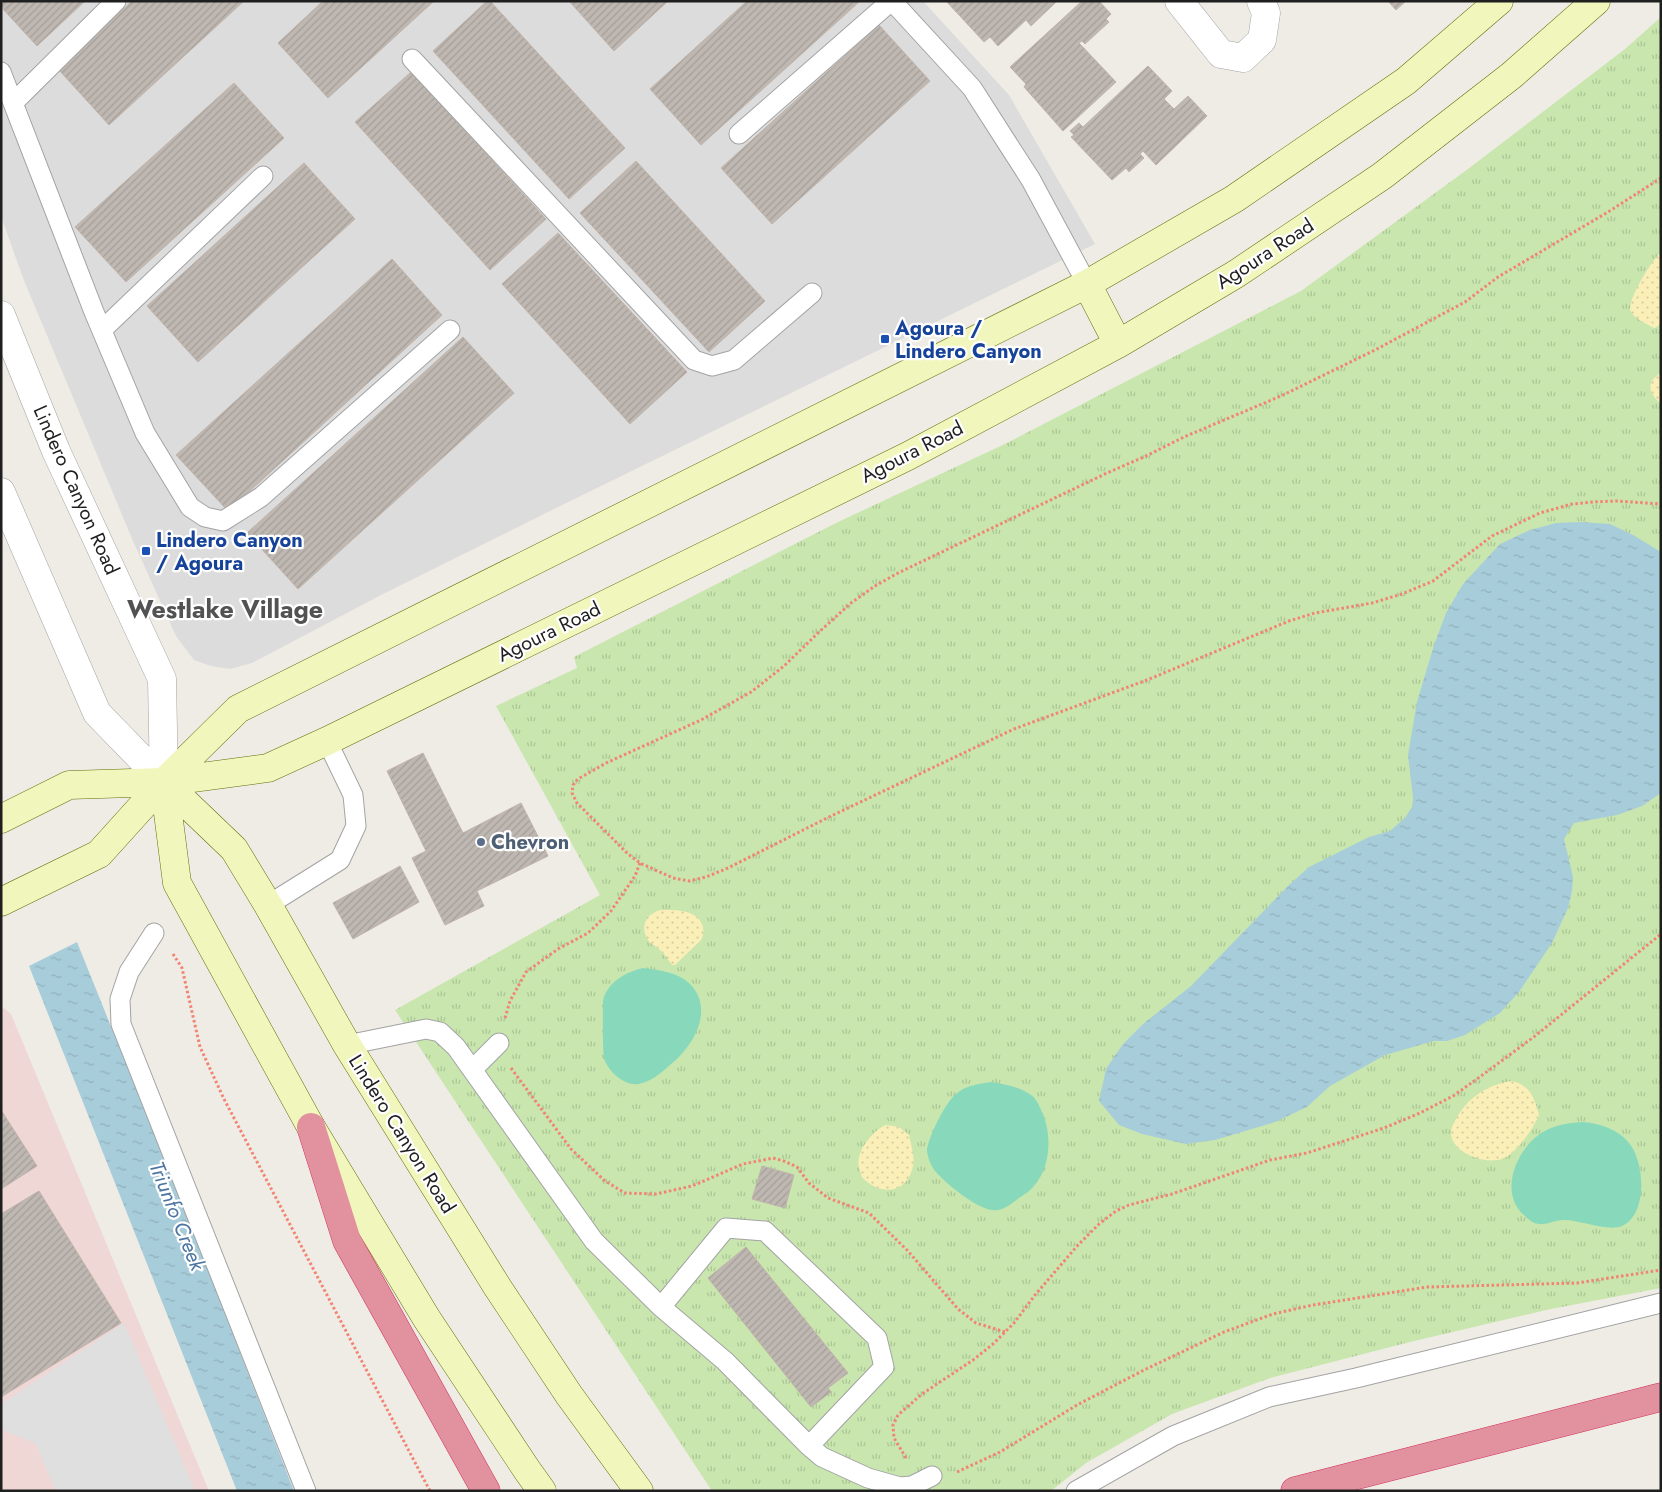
<svg xmlns="http://www.w3.org/2000/svg" width="1662" height="1492" font-family="Jost,sans-serif">
<style>
.residential{fill:#dddcdc}
.commercial{fill:#efd7d6}
.grass{fill:url(#grass-tufts)}
.sand{fill:url(#sand-dots)}
.pitch{fill:#88d9bc}
.parking{fill:#dfdfdf}
.water{fill:url(#water-ripples)}
.building{fill:url(#building-hatch);stroke:#c0b3a9}
.lines{fill:none;stroke-linecap:round;stroke-linejoin:round}
.service-casing{stroke:#a3a3a3;stroke-width:21}
.minor-casing{stroke:#a3a3a3;stroke-width:29}
.tertiary-casing{stroke:#a3a3a3;stroke-width:29}
.secondary-casing{stroke:#62700b;stroke-width:29}
.motorway-casing{stroke:#d12f61;stroke-width:29}
.path{stroke:#f28474;stroke-width:3;stroke-dasharray:2.5 2.5;stroke-linecap:butt}
.service{stroke:#fff;stroke-width:19}
.minor{stroke:#fff;stroke-width:28}
.tertiary{stroke:#fff;stroke-width:28}
.secondary{stroke:#f1f6bc;stroke-width:28}
.motorway{stroke:#e2929e;stroke-width:28}
.transit-dot{fill:#1a4fb4;stroke:#fff;stroke-width:2}
.service-dot{fill:#5c6f8a;stroke:#fff;stroke-width:2}
.labels{text-anchor:middle;dominant-baseline:central;stroke-width:4.5;stroke-linejoin:round;paint-order:stroke}
.street-label{font-size:20px;fill:#1f1f1f;stroke:#fff}
.transit-label{font-size:20px;font-weight:bold;fill:#164399;stroke:#fff;text-anchor:start}
.service-label{font-size:20px;font-weight:bold;fill:#4e5e75;stroke:#fff;text-anchor:start}
.water-label{font-size:21px;font-style:italic;fill:#4d75a1;stroke:#fff}
.district-label{font-size:25px;font-weight:bold;fill:#525252;stroke:#fff}
</style>
<defs>
<pattern id="grass-tufts" width="24" height="20" patternUnits="userSpaceOnUse" patternTransform="scale(1.25)"><rect width="24" height="20" fill="#c8e6ae"/><path d="M3 7l-1-3M5 7V3M7 7l1-3M15 17l-1-3M17 17v-4M19 17l1-3" fill="none" stroke="#abc595"/></pattern>
<pattern id="sand-dots" width="8" height="8" patternUnits="userSpaceOnUse" patternTransform="scale(1.25)"><rect width="8" height="8" fill="#fbefb8"/><path d="M2 2h.1M6 6h.1" fill="none" stroke="#d7cc9e" stroke-width="1.8" stroke-linecap="round"/></pattern>
<pattern id="water-ripples" width="26" height="14" patternUnits="userSpaceOnUse" patternTransform="scale(1.25)"><rect width="26" height="14" fill="#a8cdda"/><path d="M2 4q2-2 4 0t4 0M15 11q2-2 4 0t4 0" fill="none" stroke="#90b0bb"/></pattern>
<pattern id="building-hatch" width="6" height="6" patternUnits="userSpaceOnUse" patternTransform="scale(1.25)"><rect width="6" height="6" fill="#bfb8b2"/><path d="M-1 1l2-2M0 6l6-6M5 7l2-2" fill="none" stroke="#a49e99"/></pattern>
</defs>
<rect width="100%" height="100%" fill="#efece5"/>
<path class="residential" d="M1 1H923L1009 95 1095 244 550 511 381 595 252 663 230 669 211 666 194 660 176 636 133 541 23 278 1 216Z"/>
<path class="commercial" d="M1 1006 11 1014 209 1491H1Z"/>
<path class="grass" d="M1661 17V1288L1551 1309 1410 1342 1270 1378 1172 1414 1086 1463 1051 1491H712L395 1010 600 895 496 706 577 668 574 657 838 522 1007 443 1301 291 1468 169 1625 49Z"/>
<path class="sand" d="M1661 252V323L1657 327 1654 328C1647 324 1635 319 1631 312 1625 302 1653 259 1661 252Z
M1661 373V404C1649 393 1645 382 1661 373Z
M661 910C675 910 695 909 702 924 704 930 704 934 701 940L675 965H672C668 960 665 954 660 950 656 946 650 944 648 940 639 926 647 913 661 910Z
M1512 1081C1530 1085 1535 1099 1539 1115 1534 1128 1515 1155 1502 1159 1491 1162 1479 1160 1469 1155 1462 1152 1455 1146 1452 1139 1450 1132 1451 1128 1455 1121 1466 1099 1487 1084 1512 1081Z
M886 1125 899 1127 909 1135C911 1145 915 1157 913 1166 907 1195 879 1196 862 1177 860 1171 857 1164 859 1158 861 1146 875 1129 886 1125Z"/>
<path class="pitch" d="M643 968C659 970 677 972 689 983 716 1009 693 1047 670 1065 661 1073 651 1082 638 1084 625 1086 610 1073 605 1061 602 1055 603 1011 603 1001 607 982 626 972 643 968Z
M991 1082C1004 1084 1020 1087 1031 1095 1037 1099 1040 1108 1043 1114 1053 1139 1050 1174 1028 1192 1025 1194 1022 1196 1019 1198 1011 1204 1002 1212 992 1210 976 1208 946 1184 936 1172 931 1167 928 1158 927 1151 927 1140 946 1101 956 1094 966 1085 979 1084 991 1082Z
M1582 1122C1599 1123 1618 1129 1629 1143 1645 1162 1648 1214 1622 1226 1609 1232 1579 1220 1565 1220 1556 1219 1548 1225 1539 1224 1534 1224 1529 1220 1526 1217 1499 1196 1514 1155 1536 1137 1548 1126 1566 1123 1582 1122Z"/>
<path class="parking" d="M124 1323 195 1491H56L35 1443 5 1431 1 1425V1404Z"/>
<path class="water" d="M1580 522 1610 524 1633 535 1661 552V793L1642 806 1617 815 1574 823 1564 839 1573 877 1572 891 1568 908 1552 943 1519 992 1500 1013 1465 1035 1447 1041H1434L1385 1055 1330 1086 1307 1107 1275 1122 1215 1140 1186 1144 1142 1134 1119 1125 1099 1101 1106 1069 1123 1044 1143 1024 1191 986 1288 886 1309 867 1369 837 1390 831 1405 818 1412 807 1413 798 1408 755 1417 702 1434 645 1446 613 1463 584 1500 544 1530 530 1556 523Z
M77 942 176 1188 294 1491H237L29 966Z"/>
<path class="building" d="M1 1H85L37 46 1 7Z
M132 1H244L109 125 58 69Z
M323 1H434L328 98 278 43Z
M487 1H490L625 148 569 199 433 51Z
M569 1H668L614 51Z
M747 1 859 2 701 145 650 89Z
M946 1H1057L1031 26 1026 20 998 46 990 37 984 42Z
M1082 1H1099L1111 14 1106 19 1109 22 1085 44 1082 41 1079 43 1116 82 1063 131 1024 87 1026 84 1010 67Z
M1388 1H1406L1396 10Z
M879 25 930 81 772 224 721 168Z
M1148 66 1172 91 1164 99 1174 109 1188 96 1207 116 1156 165 1143 151 1140 154 1144 158 1129 172 1126 168 1112 180 1071 137 1074 135 1070 131 1079 123 1083 127Z
M411 72 546 219 490 270 355 122Z
M234 83 284 138 126 282 75 227Z
M636 161 765 301 709 352 580 213Z
M304 163 355 219 198 362 147 306Z
M558 233 687 372 630 424 502 284Z
M392 259 442 315 228 511 176 455Z
M463 337 514 393 298 589 247 533Z
M423 753 463 833 521 803 548 856 477 891 484 906 445 925 412 858 426 851 387 771Z
M400 866 419 902 353 939 333 903Z
M1 1110 37 1166 1 1189Z
M762 1166 794 1175 785 1208 752 1199Z
M39 1191 121 1323 1 1397V1214Z
M746 1247 848 1373 828 1388 831 1392 811 1407 708 1278Z"/>
<g class="lines">
<g class="service-casing">
<path id="service" d="M892 1 972 88 1031 180 1087 284
M412 59 694 360 712 366 734 360 812 293
M1 72 94 312 145 433 190 507 205 517 223 521 261 497 450 330
M13 103 116 1
M739 134 891 1
M102 330 263 176
M268 905 340 860 356 826 353 795 327 741
M154 933 129 972 120 999 121 1024 306 1491
M347 1045 426 1029 440 1032 456 1047 594 1241 661 1307 725 1361 809 1446 884 1367 877 1338 765 1231 726 1228 661 1307
M473 1069 499 1043
M809 1446 822 1457 868 1478 900 1487 912 1486 932 1476
M1076 1491 1173 1436 1269 1397 1356 1378 1661 1303"/>
</g>
<g class="minor-casing">
<path id="minor" d="M1179 1 1221 54 1243 58 1262 40 1266 13 1261 1"/>
</g>
<g class="tertiary-casing">
<path id="tertiary" d="M1 315 56 451 162 679 164 782
M1 492 97 713 164 782"/>
</g>
<g class="secondary-casing">
<path id="secondary" d="M1087 284 1118 344
M164 782 234 849 268 905 347 1045 498 1288 569 1395 639 1491
M164 782 177 883 311 1127 427 1319 527 1470 542 1491
M1 819 69 785 164 782 268 768 327 741 908 456 1118 344 1236 274 1382 176 1512 75 1596 1
M1 902 99 854 164 782 238 709 1087 284 1234 199 1406 81 1499 1"/>
</g>
<g class="motorway-casing">
<path id="motorway" d="M311 1127 347 1241 486 1491
M1295 1491 1661 1397"/>
</g>
<path class="path" d="M1661 178 1608 212 1498 277 1465 302 1375 350 1281 396 1184 437 1148 455 1107 473 898 573 875 586 851 603 819 632 784 666 751 692 701 720 606 763 578 779 573 785 572 793 577 803 628 854 640 863 673 878 689 881 706 877 728 868 829 817 1014 729 1147 680 1289 621 1315 613 1372 603 1402 594 1433 581 1492 536 1540 513 1572 504 1592 502 1616 501 1661 504
M173 954 182 968 200 1047 224 1099 430 1491
M505 1018 510 1001 526 972 558 949 588 933 611 911 635 876 640 863
M511 1068 571 1149 605 1181 625 1193 656 1194 692 1186 743 1164 773 1158 784 1161 797 1167 809 1183 828 1198 869 1213 907 1250 958 1309 976 1323 1005 1332
M906 1458 894 1438 893 1425 898 1415 922 1394 973 1360 993 1344 1014 1323 1035 1295 1078 1245 1099 1224 1116 1211 1129 1205 1172 1194 1270 1160 1307 1153 1384 1128 1420 1113 1453 1096 1477 1079 1535 1036 1661 934
M957 1472 1000 1452 1077 1405 1144 1370 1224 1332 1273 1314 1313 1305 1427 1287 1577 1283 1661 1270"/>
<use href="#service" class="service"/>
<use href="#minor" class="minor"/>
<use href="#tertiary" class="tertiary"/>
<use href="#secondary" class="secondary"/>
<use href="#motorway" class="motorway"/>
</g>
<g class="transit-dot">
<rect x="880" y="334" width="10" height="10" rx="2.5"/>
<rect x="141" y="546" width="10" height="10" rx="2.5"/>
</g>
<circle class="service-dot" cx="481" cy="842" r="5"/>
<g class="labels">
<g class="street-label">
<text transform="translate(1265 254) rotate(-33)">Agoura Road</text>
<text transform="translate(912 452) rotate(-27)">Agoura Road</text>
<text transform="translate(76 490) rotate(66)">Lindero Canyon Road</text>
<text transform="translate(549 632) rotate(-26)">Agoura Road</text>
<text transform="translate(402 1134) rotate(58)">Lindero Canyon Road</text>
</g>
<g class="transit-label">
<text x="895" y="328">Agoura /<tspan x="895" dy="23">Lindero Canyon</tspan></text>
<text x="156" y="540">Lindero Canyon<tspan x="156" dy="23">/ Agoura</tspan></text>
</g>
<g class="service-label">
<text x="491" y="842">Chevron</text>
</g>
<g class="water-label">
<text transform="translate(177 1216) rotate(68)">Triunfo Creek</text>
</g>
<g class="district-label">
<text x="225" y="609">Westlake Village</text>
</g>
</g>
<rect width="1662" height="1492" fill="none" stroke="#1f1f1f" stroke-width="5"/>
</svg>
